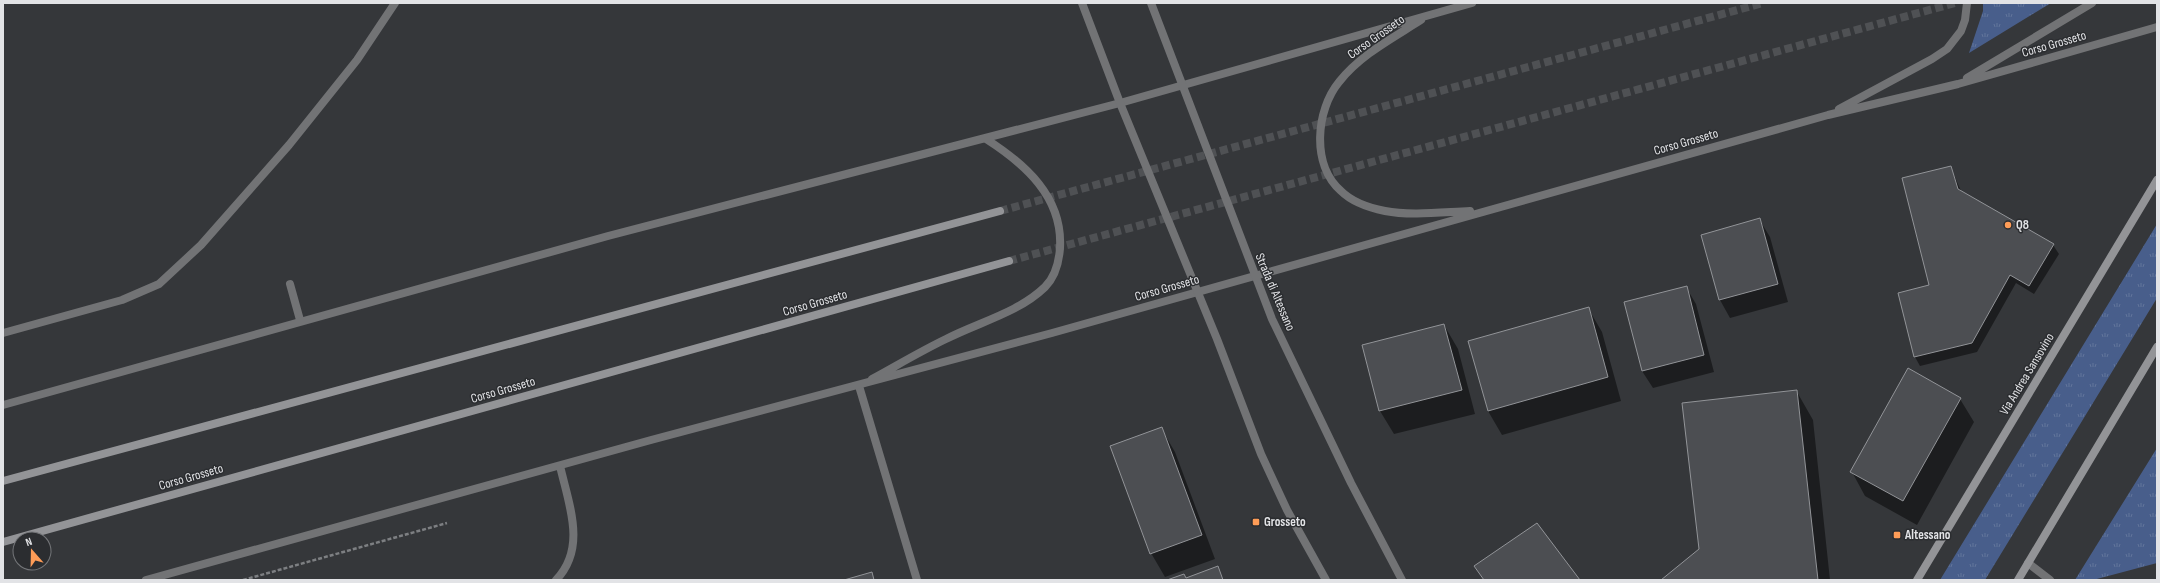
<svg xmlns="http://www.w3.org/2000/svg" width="2160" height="583" font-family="'Sofia Sans Condensed',sans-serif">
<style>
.grass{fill:url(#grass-tufts)}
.shadow{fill:#0007}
.building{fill:#4c4e52;stroke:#929498}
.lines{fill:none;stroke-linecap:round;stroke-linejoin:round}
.secondary-tunnel{stroke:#4f5154;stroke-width:8;stroke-dasharray:8 4;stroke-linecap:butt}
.path{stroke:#7d7f82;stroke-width:2.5;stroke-dasharray:4 2;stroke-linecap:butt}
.service{stroke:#727375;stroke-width:8}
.minor{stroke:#727375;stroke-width:8}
.tertiary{stroke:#727375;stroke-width:8}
.secondary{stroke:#939497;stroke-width:8}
.poi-dot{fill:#fe9c57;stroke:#2b2d30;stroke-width:1.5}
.labels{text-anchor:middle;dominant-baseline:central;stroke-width:3;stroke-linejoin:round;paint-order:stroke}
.street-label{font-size:13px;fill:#e2e3e6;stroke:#2b2d30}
.poi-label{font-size:13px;font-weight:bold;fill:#e2e3e6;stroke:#2b2d30;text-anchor:start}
</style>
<defs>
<pattern id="grass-tufts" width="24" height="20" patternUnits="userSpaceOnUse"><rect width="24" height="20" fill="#485e8b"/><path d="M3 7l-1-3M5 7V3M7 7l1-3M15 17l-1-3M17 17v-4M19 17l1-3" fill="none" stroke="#62759b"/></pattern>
</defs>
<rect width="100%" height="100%" fill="#35373a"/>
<path class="grass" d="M1983 3H2051L1969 53 1983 11Z
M2157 224V298L1985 580H1940Z
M2157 448V563L2093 580H2075Z"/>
<path class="shadow" d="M1951 168 1961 191 2053 245 2059 254 2034 294 2016 283 1977 352 1920 366 1915 357 1899 294 1931 285Z
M1759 219 1770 237 1788 302 1730 318 1720 300 1702 236Z
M1686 287 1696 304 1714 372 1653 388 1642 371Z
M1588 308 1602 332 1621 401 1502 435 1488 411 1469 342Z
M1444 325 1458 349 1475 414 1394 434 1380 411Z
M1797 392 1813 420 1830 580H1663L1700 549Z
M1960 399 1974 422 1917 525 1865 496 1852 472Z
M1161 428 1175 452 1215 559 1165 577 1151 553Z"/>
<path class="building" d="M1951 166 1958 189 2054 244 2029 286 2010 275 1972 343 1914 357 1898 293 1929 285 1902 178Z
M1760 218 1778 284 1719 300 1701 235Z
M1687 286 1704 355 1642 371 1624 302Z
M1589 307 1608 377 1488 411 1468 341Z
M1444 324 1462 390 1379 411 1362 345Z
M1908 368 1961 398 1903 501 1850 472Z
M1797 390 1818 580H1661L1699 549 1682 403Z
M1162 427 1202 535 1150 554 1110 446Z
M1537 523 1580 580H1484L1474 566Z
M1218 566 1223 580H1167L1184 574 1186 578Z
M872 572 874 580H844Z"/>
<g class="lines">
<path class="secondary-tunnel" d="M1000 211 1763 3
M1009 261 1955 3"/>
<path class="path" d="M243 580 447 523"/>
<path class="service" d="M290 284 300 320
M3 333 122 300 159 284 201 245 289 145 357 60 395 3
M859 386 917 580
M556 580C587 548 569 505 560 466"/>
<path class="minor" d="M1421 20C1393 38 1360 55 1339 82 1316 110 1311 165 1341 191 1352 202 1370 208 1385 211 1410 216 1444 212 1470 211
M1967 78 2092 3
M1839 109 1932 59 1947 49 1961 31 1965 20 1967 3
M872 379C896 366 921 351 946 339 979 322 1018 313 1045 287 1055 277 1059 262 1060 248 1063 197 1025 164 986 139
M3 405 608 236 1120 103 1472 3
M2028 563 2050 580
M146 580 651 440 1052 333 1828 115 1958 84 2157 27"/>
<path class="tertiary" d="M1082 3 1120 103 1217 339 1261 454 1287 510 1326 580
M1151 3 1272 319 1351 483 1402 580"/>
<path class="secondary" d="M3 481 1000 211
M3 542 1009 261
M1917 580 2157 180
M2018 580 2157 347"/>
</g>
<g class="poi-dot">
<circle cx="2008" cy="225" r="4"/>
<rect x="1252" y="518" width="8" height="8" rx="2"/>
<rect x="1893" y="531" width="8" height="8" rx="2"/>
</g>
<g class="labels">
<g class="street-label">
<text transform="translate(1376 37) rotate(-35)">Corso Grosseto</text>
<text transform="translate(2054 44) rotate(-16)">Corso Grosseto</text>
<text transform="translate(1686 142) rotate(-16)">Corso Grosseto</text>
<text transform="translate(1167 288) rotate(-16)">Corso Grosseto</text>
<text transform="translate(1275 292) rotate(67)">Strada di Altessano</text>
<text transform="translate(815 303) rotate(-16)">Corso Grosseto</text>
<text transform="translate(2027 374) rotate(-59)">Via Andrea Sansovino</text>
<text transform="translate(503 390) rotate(-16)">Corso Grosseto</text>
<text transform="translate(191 477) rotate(-16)">Corso Grosseto</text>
</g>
<g class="poi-label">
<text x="2016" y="225">Q8</text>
<text x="1264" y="522">Grosseto</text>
<text x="1905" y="535">Altessano</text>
</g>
</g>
<rect width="2160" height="583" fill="none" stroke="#e2e3e6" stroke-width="8"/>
<g transform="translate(32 551) rotate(340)"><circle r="19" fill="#2b2d30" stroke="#747679"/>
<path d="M0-3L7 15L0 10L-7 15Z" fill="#fe9c57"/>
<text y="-6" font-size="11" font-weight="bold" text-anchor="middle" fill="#e2e3e6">N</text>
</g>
</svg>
